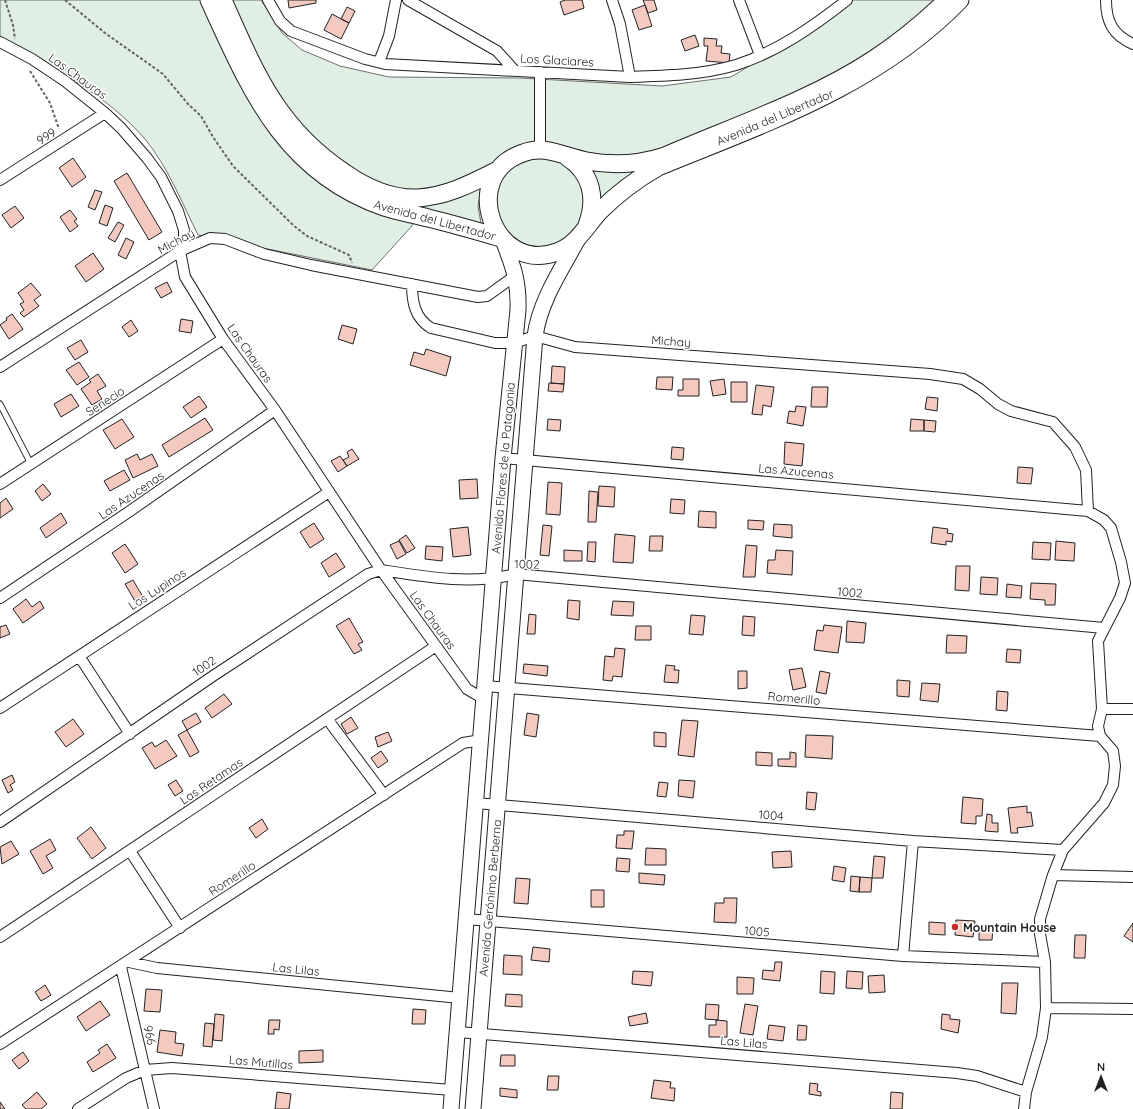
<svg xmlns="http://www.w3.org/2000/svg" width="1133" height="1109" font-family="Quicksand,sans-serif">
<style>
.green{fill:#e0efe3;stroke:#6f6f6f}
.building{fill:#f3c9c0;stroke:#222}
.lines{fill:none;stroke-linecap:round;stroke-linejoin:round}
.lane-casing{stroke:#222;stroke-width:7}
.street-casing{stroke:#222;stroke-width:12}
.secondary-casing{stroke:#222;stroke-width:17}
.primary-casing{stroke:#222;stroke-width:19}
.path{stroke:#646464;stroke-width:2;stroke-dasharray:3 2;stroke-linecap:butt}
.lane{stroke:#fff;stroke-width:5}
.street{stroke:#fff;stroke-width:10}
.secondary{stroke:#fff;stroke-width:15}
.primary{stroke:#fff;stroke-width:17}
.poi-dot{fill:#c62828;stroke:#fff;stroke-width:1.5}
.labels{text-anchor:middle;dominant-baseline:central;stroke-width:3;stroke-linejoin:round;paint-order:stroke}
.street-label{font-size:12px;fill:#222;stroke:#fff}
.poi-label{font-size:12px;font-weight:bold;fill:#222;stroke:#fff;text-anchor:start}
</style>
<rect width="100%" height="100%" fill="#fff"/>
<path class="green" d="M0 0H261L282 33 302 50 340 66 389 77 520 78 662 86 731 77 759 60 849 0H936L884 43 821 82 661 151 617 158 548 145 481 186 478 207 482 228 421 212 411 227 372 270 198 235C182 203 168 167 145 139 107 95 50 65 0 39Z
M496 202a45 45 0 1 1 90 0a45 45 0 1 1-90 0Z
M650 166 597 208 588 172 596 168Z"/>
<path class="building" d="M288 0H316V3L289 8Z
M565 0H582L584 8 564 15 560 2Z
M643 0H654L657 10 648 13Z
M645 5 652 26 639 30 632 10Z
M347 7 355 11 349 23 341 19Z
M332 14 349 23 341 39 324 30Z
M695 35 699 46 685 51 681 40Z
M704 38 717 39 716 46H722L721 53 730 54 729 63 706 61 708 46H704Z
M73 158 86 177 72 187 59 168Z
M127 173 162 232 149 240 114 181Z
M95 190 102 192 95 210 88 207Z
M105 205 113 208 107 226 99 223Z
M15 206 24 218 11 228 2 215Z
M70 210 77 219 74 221 78 226 70 232 60 217Z
M118 222 124 225 115 242 108 238Z
M126 238 134 242 126 259 118 255Z
M93 253 104 269 86 282 75 266Z
M167 282 172 292 161 298 155 288Z
M31 283 41 295 34 300 39 306 24 317 20 313 24 310 20 304 24 302 18 293Z
M12 314 23 329 9 339 0 325 7 320 6 318Z
M181 319 193 321 191 333 179 331Z
M131 320 138 331 129 337 122 327Z
M342 325 357 329 353 344 338 339Z
M81 340 88 352 75 360 67 348Z
M426 349 451 357 446 376 410 365 414 352 424 355Z
M79 362 89 377 77 385 66 370Z
M552 366 565 367 564 384 551 383Z
M98 374 106 386 97 391 102 399 92 405 81 389 91 382 89 380Z
M657 377H673L672 390 656 389Z
M683 379H699V396H678V390H683Z
M724 379 726 394 713 396 710 381Z
M731 382H747V402H731Z
M549 383 564 384 563 392 548 391Z
M756 385 774 387 771 407 763 405 762 415 752 414Z
M812 387H828L827 407H811Z
M71 394 79 406 61 417 54 404Z
M199 396 207 407 191 418 183 407Z
M927 397 938 398 937 411 925 409Z
M796 406 806 407 803 426 787 423 789 411 795 412Z
M205 418 213 430 169 457 162 445Z
M122 419 134 437 115 449 103 430Z
M548 419 561 420 560 431 547 430Z
M911 419 924 420V431H910Z
M924 420 936 421 935 432 924 431Z
M785 442 804 444 802 466 784 464Z
M672 447 684 448 683 460 671 459Z
M352 449 359 459 347 466 343 460 349 457 347 452Z
M137 454 140 460 152 454 158 466 133 478 125 460Z
M340 456 347 466 338 472 331 461Z
M1018 467 1033 468 1031 484 1017 483Z
M124 470 130 480 110 491 104 481Z
M477 479 478 498 460 499 459 480Z
M548 482 562 483 560 515 546 514Z
M43 484 51 494 42 501 35 491Z
M599 486 615 487 614 507 598 506Z
M589 491 598 492 596 522H588Z
M6 498 13 509 0 518V503Z
M671 499 685 500 684 514 670 513Z
M699 511 716 512V528L698 527Z
M61 513 67 523 46 538 40 528Z
M748 520 764 521 763 530 748 529Z
M314 523 324 539 310 548 300 532Z
M774 524 792 525V538L773 536Z
M543 525 552 526 549 556 540 555Z
M468 527 471 555 453 557 450 529Z
M933 527 948 529 947 533 953 534 952 542 946 541V545L931 543Z
M615 534 635 536 633 563 613 562Z
M406 535 415 548 407 553 399 540Z
M650 536H663L662 551H649Z
M399 541 406 554 397 559 390 545Z
M1056 541 1075 543 1074 561 1055 560Z
M588 542H596L595 562 587 561Z
M1033 542 1051 543 1050 560 1032 559Z
M125 544 138 564 125 573 112 553Z
M746 545 757 546 755 577H743Z
M426 546 443 547 442 561 425 559Z
M564 550 582 551V561H564Z
M776 550 793 551 792 575 767 573 768 560H775Z
M336 553 345 567 329 577 321 563Z
M956 566H970L969 591 955 590Z
M981 577 998 578 997 595 980 594Z
M133 580 143 597 135 601 125 584Z
M1031 583 1056 584 1055 605H1045V600L1030 599Z
M1007 584 1022 586 1021 598 1006 597Z
M26 599 32 607 40 601 44 608 23 623 13 609Z
M568 600 580 601 579 620 567 618Z
M613 601 634 602 633 616 611 615Z
M529 614 536 615 535 634H527Z
M691 615 705 616 703 635 689 634Z
M743 616 755 617 754 636 742 635Z
M349 618 363 642 358 644 362 650 354 654 336 626Z
M847 621 866 623 864 643 846 642Z
M6 625 10 634 0 638V627Z
M824 625 842 627 838 653 814 650 817 630 823 631Z
M636 626H651V640H635Z
M947 635 967 636 966 653H946Z
M615 648 625 649 622 677 613 676 612 681 603 680 605 656 614 657Z
M1007 649 1021 650 1020 663 1006 662Z
M524 664 548 666 547 676 523 673Z
M666 665 675 666 674 670H679L678 683 664 682Z
M802 668 806 687 793 690 789 670Z
M738 671H747V688L738 689Z
M820 671 830 673 826 694 816 692Z
M897 680 910 681 909 697 897 696Z
M922 683 940 684 938 702 920 700Z
M997 691 1008 692 1007 711 996 710Z
M224 694 232 704 212 718 205 708Z
M196 713 201 722 187 730 182 721Z
M527 713 539 715 536 737 524 735Z
M351 717 358 728 347 734 341 724Z
M73 719 84 734 66 747 55 732Z
M682 720 698 721 694 757 678 755Z
M187 730 199 752 190 757 178 735Z
M388 732 392 741 378 747 375 737Z
M654 732 666 733V747L654 746Z
M806 735 833 736 832 759 805 757Z
M166 740 177 756 155 769 142 748 152 742 155 747Z
M381 751 388 761 378 768 371 758Z
M756 752 772 753V766L756 765Z
M790 752 796 753V767L778 766V759H790Z
M12 775 15 782 10 785 13 790 8 793 2 780Z
M176 780 183 791 175 796 168 785Z
M679 780 695 781 693 798 678 796Z
M659 782 668 783 666 797 657 796Z
M807 792 817 793 815 810 806 809Z
M963 797 983 799 982 816H976V824L961 823Z
M1027 806V813L1031 812 1033 826 1017 828 1018 833H1011L1008 808Z
M987 814 992 815V823H998V832L985 831Z
M262 819 268 829 256 838 249 828Z
M91 827 106 848 92 859 77 838Z
M624 831H634L632 849 616 848 617 835H624Z
M50 839 56 850 46 856 53 868 43 874 30 851Z
M11 841 19 854 2 864 0 847Z
M646 848 666 849V865H645Z
M791 851 792 867 773 868 772 852Z
M874 856 885 857 883 878H872Z
M617 858 630 859 629 872 616 871Z
M834 866 846 868 844 882 832 880Z
M639 873 665 875 664 885 639 883Z
M851 876 860 877 859 892 850 891Z
M860 877 872 878 871 892H859Z
M516 878 530 879 528 904 514 903Z
M591 890H604V907H591Z
M724 898H737L736 923 714 922 715 903H724Z
M956 920 975 921 973 937 955 935Z
M929 922 945 923V935L929 934Z
M1133 923V942L1124 936Z
M979 928H993L992 940H979Z
M1075 935H1086L1085 958H1074Z
M533 947 550 949 549 962 531 960Z
M504 955 522 956V975L503 974Z
M775 962H782L780 981 762 979 763 970 774 971Z
M633 971 653 972 651 986 632 984Z
M821 971 835 972 834 994 820 993Z
M847 971 863 972 862 989 846 988Z
M884 975 885 992 869 993 868 976Z
M737 977 754 978 753 994H737Z
M1002 983H1018L1016 1014 1001 1013Z
M45 985 51 995 41 1001 35 992Z
M146 989 162 990 160 1012 144 1011Z
M506 994 522 995V1007L505 1006Z
M100 1001 110 1015 86 1031 77 1017Z
M706 1004 719 1005 718 1020 705 1019Z
M745 1004 758 1006 753 1035 740 1033Z
M413 1009 426 1010 425 1024H412Z
M646 1013 648 1023 630 1026 628 1017Z
M215 1014 224 1015 222 1041 213 1040Z
M942 1014 950 1015V1019L960 1020 958 1033 941 1029Z
M269 1020H280L279 1030 274 1029V1034H268Z
M716 1020 727 1021V1037H709V1025H716Z
M205 1023 214 1024 212 1047 203 1046Z
M769 1025 785 1027 783 1041 767 1039Z
M798 1025 807 1026 806 1040H797Z
M160 1030 176 1032 175 1043 184 1044 182 1056 157 1052Z
M107 1044 116 1058 93 1072 87 1062 100 1053 98 1050Z
M323 1050V1062L299 1063V1051Z
M23 1052 29 1061 19 1069 12 1060Z
M501 1055H515V1066H500Z
M548 1076H559L558 1090H547Z
M654 1080 671 1082 670 1088H675L674 1101 651 1098Z
M810 1083 818 1084 817 1091 821 1092V1096L809 1094Z
M500 1088 517 1090V1098L500 1096Z
M37 1092 47 1104 41 1109H26L22 1105Z
M277 1092 291 1094 289 1109H275Z
M891 1092 903 1093 902 1109H890Z
M0 1102 5 1109H0Z"/>
<g class="lines">
<g class="lane-casing">
<path id="lane" d="M0 404 31 464"/>
</g>
<g class="street-casing">
<path id="street" d="M268 0 280 21 291 31 365 59 385 64 630 77C665 76 702 75 736 65 777 52 814 26 847 0
M408 0 497 51 515 71
M612 0 620 24 630 77
M739 0 760 55
M1106 0C1106 22 1113 35 1133 44
M0 42 32 59 65 81 105 113 121 128 147 158 161 177 178 211 184 230V243L180 251 185 277 223 339 275 410 381 570 467 689 484 699
M379 62 389 36 396 0
M540 72V149
M0 180 105 113
M412 284C412 303 415 318 431 328L495 343H514L535 336 575 347 930 374 963 379 980 389 998 404 1011 411 1053 422 1075 447 1086 470 1088 511
M0 367 180 251 210 238 225 239 264 254 311 265 478 297 487 296 516 275
M503 458 1088 511 1104 520 1111 528 1121 562 1125 583 1120 598 1098 641 1102 709 1098 726 1100 736 1113 751 1115 766 1113 785 1104 803 1063 850 1053 875 1040 919V934L1045 962 1046 1008 1042 1037 1026 1092 1024 1109
M0 484 223 339
M0 598 130 511 275 410
M79 656 130 734
M485 686 1100 736
M0 708 329 492
M1102 709H1133
M328 720 384 795
M476 803 913 841 1063 850
M0 822 213 676 368 574 381 570C426 577 471 585 516 574L1104 628
M130 851 180 928
M1053 875 1133 877
M466 919 903 956 1045 962
M0 937 436 646
M903 956 913 841
M129 962 157 968 460 998
M121 967 154 1109
M1046 1008 1133 1009
M458 1032 957 1073 977 1076 1026 1092
M0 1044 463 743 481 740
M78 1109 126 1078 145 1070 172 1068 452 1090"/>
</g>
<g class="secondary-casing">
<path id="secondary" d="M451 1109 503 458 518 310C519 281 513 266 503 240
M473 1109 535 336C540 301 561 270 578 239"/>
</g>
<g class="primary-casing">
<path id="primary" d="M209 0C250 89 283 172 384 207 399 212 414 214 428 218 453 224 477 231 501 238
M223 0C255 72 277 128 345 173 368 189 391 199 418 198 448 196 472 183 498 170
M947 0C924 22 900 42 874 59 812 100 734 126 665 156 640 164 613 166 587 161 565 157 545 144 523 153 458 175 493 275 557 252 577 245 586 226 600 211 617 194 637 179 658 167 765 123 877 86 960 0
M567 157C592 173 597 199 587 225"/>
</g>
<path class="path" d="M5 0 13 25 15 39
M65 0 105 33 163 74 188 104 201 116 213 137 233 166 294 226 307 236 349 255 352 263
M30 71 50 103 59 129"/>
<use href="#lane" class="lane"/>
<use href="#street" class="street"/>
<use href="#secondary" class="secondary"/>
<use href="#primary" class="primary"/>
</g>
<circle class="poi-dot" cx="955" cy="927" r="4"/>
<g class="labels">
<g class="street-label">
<text transform="translate(557 60) rotate(3)">Los Glaciares</text>
<text transform="translate(78 76) rotate(36)">Las Chauras</text>
<text transform="translate(775 117) rotate(-23)">Avenida del Libertador</text>
<text transform="translate(46 136) rotate(-33)">999</text>
<text transform="translate(435 220) rotate(15)">Avenida del Libertador</text>
<text transform="translate(176 241) rotate(-29)">Michay</text>
<text transform="translate(671 341) rotate(4)">Michay</text>
<text transform="translate(250 353) rotate(55)">Las Chauras</text>
<text transform="translate(105 401) rotate(-33)">Senecio</text>
<text transform="translate(503 468) rotate(-85)">Avenida Flores de la Patagonia</text>
<text transform="translate(796 471) rotate(5)">Las Azucenas</text>
<text transform="translate(131 495) rotate(-34)">Las Azucenas</text>
<text transform="translate(527 564) rotate(1)">1002</text>
<text transform="translate(157 589) rotate(-33)">Los Lupinos</text>
<text transform="translate(850 592) rotate(5)">1002</text>
<text transform="translate(433 620) rotate(54)">Las Chauras</text>
<text transform="translate(204 666) rotate(-34)">1002</text>
<text transform="translate(794 698) rotate(5)">Romerillo</text>
<text transform="translate(211 781) rotate(-34)">Las Retamas</text>
<text transform="translate(771 815) rotate(5)">1004</text>
<text transform="translate(232 878) rotate(-33)">Romerillo</text>
<text transform="translate(490 898) rotate(-85)">Avenida Gerónimo Berberna</text>
<text transform="translate(757 931) rotate(5)">1005</text>
<text transform="translate(296 969) rotate(6)">Las Lilas</text>
<text transform="translate(150 1035) rotate(77)">966</text>
<text transform="translate(744 1042) rotate(5)">Las Lilas</text>
<text transform="translate(261 1062) rotate(5)">Las Mutillas</text>
</g>
<g class="poi-label">
<text x="963" y="927">Mountain House</text>
</g>
</g>
<g transform="translate(1101 1077)" stroke="#ffffff" stroke-width="3" paint-order="stroke">
<path d="M0-3L7 15L0 10L-7 15Z" fill="#222222"/>
<text y="-6" font-size="11" font-weight="bold" text-anchor="middle" fill="#222222">N</text>
</g>
</svg>
